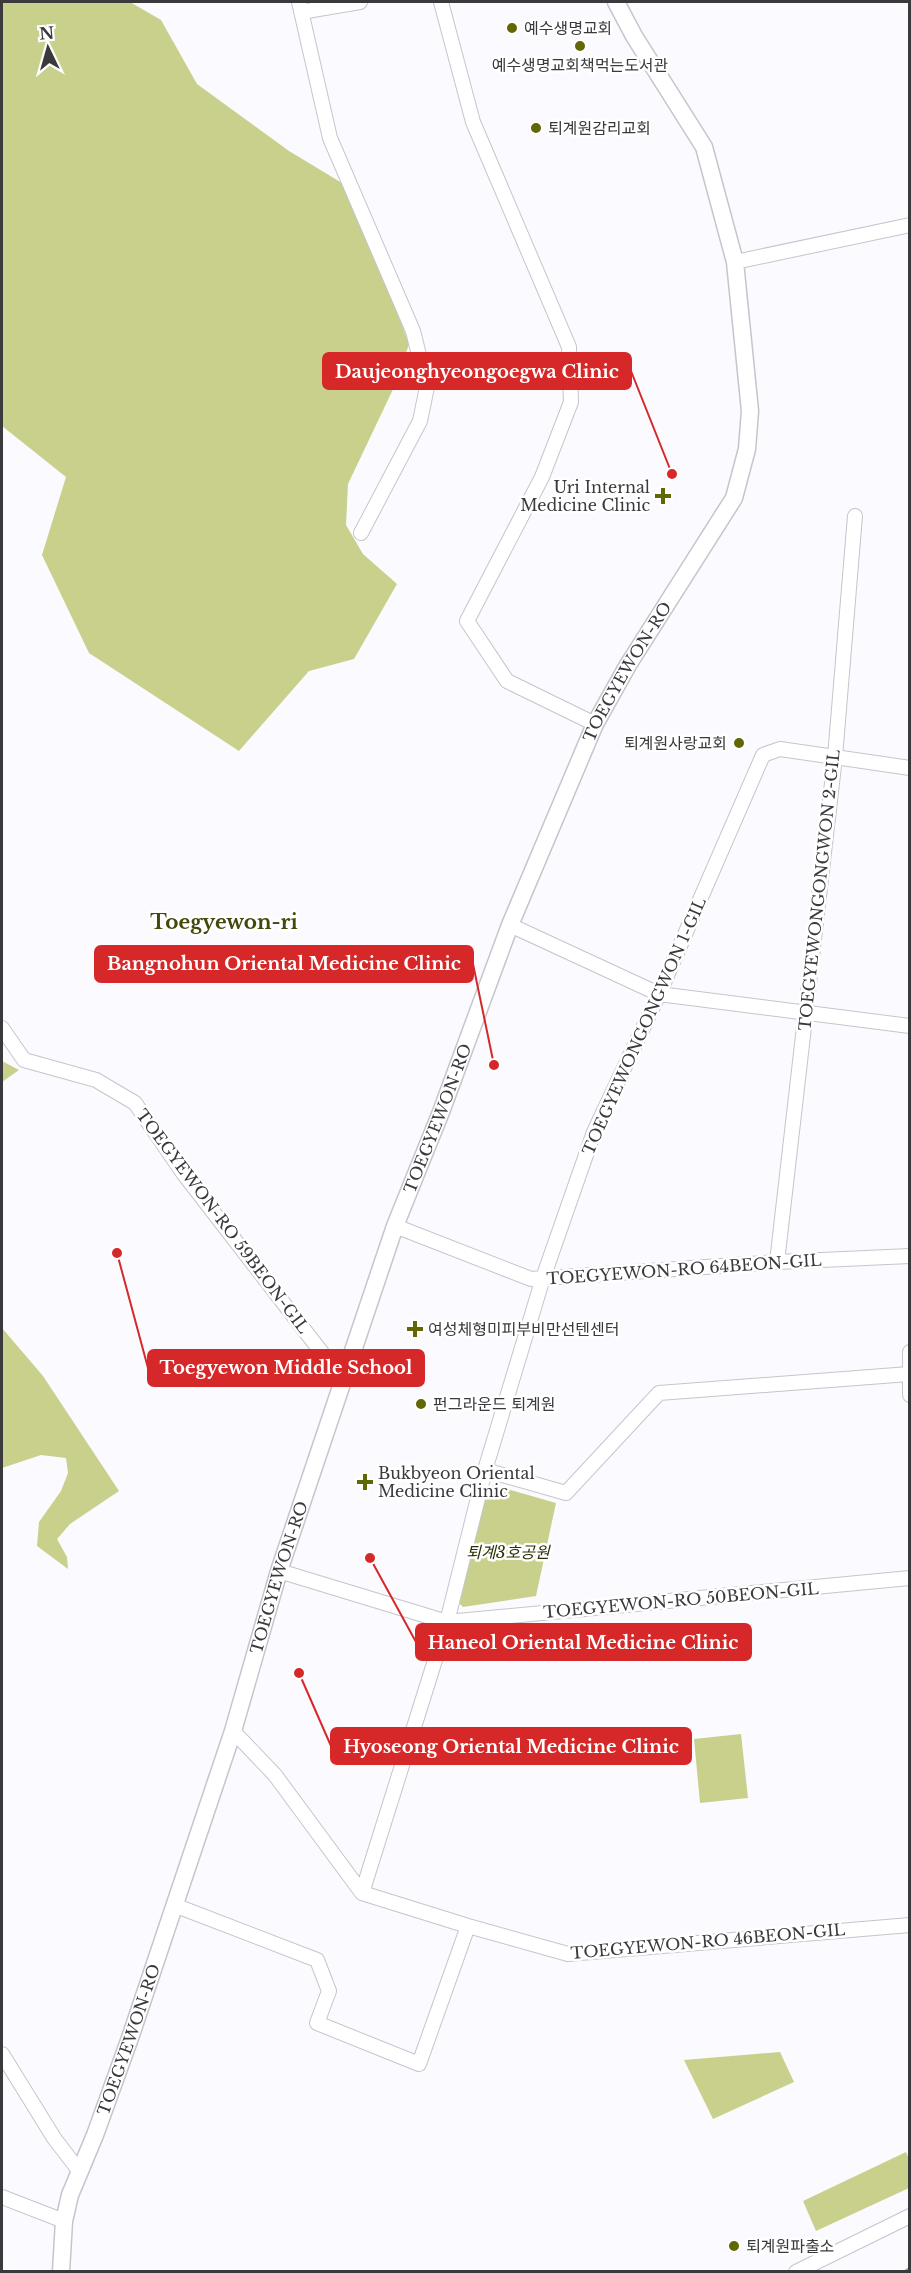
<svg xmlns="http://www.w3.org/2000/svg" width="911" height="2273" font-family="'Libre Baskerville','Noto Sans KR',serif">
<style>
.green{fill:#c9d08c}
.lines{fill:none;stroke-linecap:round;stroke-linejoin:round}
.minor-casing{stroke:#c5c5cd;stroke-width:16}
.tertiary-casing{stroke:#c5c5cd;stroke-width:19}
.minor{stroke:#fff;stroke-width:14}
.tertiary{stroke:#fff;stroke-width:16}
.rail-casing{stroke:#939397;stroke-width:7}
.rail{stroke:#fff;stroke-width:4.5;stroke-dasharray:14;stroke-linecap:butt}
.poi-dot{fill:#626705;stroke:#fff;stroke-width:2}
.labels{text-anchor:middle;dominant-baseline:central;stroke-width:5;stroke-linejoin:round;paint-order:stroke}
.poi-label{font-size:16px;fill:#3a3a3d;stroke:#fff;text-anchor:start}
.street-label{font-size:16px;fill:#3a3a3d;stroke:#fff}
.park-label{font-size:16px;font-style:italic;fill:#2e3105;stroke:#fff}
.quarter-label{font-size:20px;font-weight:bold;fill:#44480a;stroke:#fff}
.leader{fill:none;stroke:#d62828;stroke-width:2}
.callout-dot{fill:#d62828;stroke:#fff;stroke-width:2}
.callout{fill:#d62828;stroke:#d62828;stroke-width:2}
.callout-label{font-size:18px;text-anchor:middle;font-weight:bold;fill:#fff}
</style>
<rect width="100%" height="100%" fill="#fafaff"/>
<path class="green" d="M2 2H130L161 20 197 84 289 151 342 183 392 298 409 344 396 383 348 484 346 525 363 554 397 584 354 659 309 671 239 751 89 653 42 555 66 477 2 426Z
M2 1061 19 1070 2 1082Z
M2 1328 43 1376 119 1491 70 1524 57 1539 67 1557 68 1569 37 1546 39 1522 61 1491 68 1473 66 1458 41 1455 2 1468Z
M493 1485 556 1503 536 1596 463 1607 458 1602 482 1502 490 1496Z
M741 1734 748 1798 700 1803 694 1739Z
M780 2052 794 2082 713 2119 684 2060Z
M906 2152 909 2159V2188L816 2231 803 2201Z"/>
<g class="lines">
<g class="minor-casing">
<path id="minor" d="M299 2 330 138 413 331 427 387 420 421 361 533
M441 2 473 122 569 347 571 402 542 477 467 621 507 681 595 724
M301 12 360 2
M735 262 910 225
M510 925 659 994 910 1026
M2 1028 24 1060 96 1080 135 1103 183 1173 343 1380
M395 1226 531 1279 777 1262 910 1256
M777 1262 835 757 855 516
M910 1352V1395
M485 1470 566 1493 659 1393 909 1374
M279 1571 447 1622 910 1578
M233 1731 275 1775 362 1893 468 1926 568 1954 910 1925
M362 1893 447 1622 485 1470 543 1278 594 1132 659 994 763 755 780 749 910 768
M174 1905 317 1960 329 1991 317 2023 419 2064 468 1926
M2 2054 54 2138 80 2172
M2 2197 64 2221
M796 2272 910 2216"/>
</g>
<g class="tertiary-casing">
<g id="tertiary">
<path id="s1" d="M61 2272 64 2221 70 2195 95 2135 130 2038 233 1731 279 1571 395 1226 441 1112 510 925 595 724 628 665 734 498 747 449 750 411 735 262 704 147 634 36 616 2"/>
</g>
</g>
<use href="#minor" class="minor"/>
<use href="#tertiary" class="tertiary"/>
<g class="rail-casing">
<path id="rail" d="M908 2272 910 2271"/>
</g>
<use href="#rail" class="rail"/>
</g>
<g class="poi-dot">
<circle cx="512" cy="28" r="6"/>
<circle cx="580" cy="46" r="6"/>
<circle cx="536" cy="128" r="6"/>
<path d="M660 487h6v6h6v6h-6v6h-6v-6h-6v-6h6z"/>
<circle cx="739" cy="743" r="6"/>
<path d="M412 1320h6v6h6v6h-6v6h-6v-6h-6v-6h6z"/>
<circle cx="421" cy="1404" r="6"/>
<path d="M362 1473h6v6h6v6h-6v6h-6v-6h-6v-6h6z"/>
<circle cx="734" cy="2246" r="6"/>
</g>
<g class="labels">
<g class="poi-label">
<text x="524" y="28">예수생명교회</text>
<text x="580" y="65" text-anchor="middle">예수생명교회책먹는도서관</text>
<text x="548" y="128">퇴계원감리교회</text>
<text x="650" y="487" text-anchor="end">Uri Internal<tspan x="650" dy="18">Medicine Clinic</tspan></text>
<text x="727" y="743" text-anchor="end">퇴계원사랑교회</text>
<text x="428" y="1329">여성체형미피부비만선텐센터</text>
<text x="433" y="1404">펀그라운드 퇴계원</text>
<text x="378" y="1473">Bukbyeon Oriental<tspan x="378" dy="18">Medicine Clinic</tspan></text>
<text x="746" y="2246">퇴계원파출소</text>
</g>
<g class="street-label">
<text stroke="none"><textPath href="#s1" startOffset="1702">TOEGYEWON-RO</textPath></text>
<text transform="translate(819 890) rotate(-84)">TOEGYEWONGONGWON 2-GIL</text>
<text transform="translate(644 1026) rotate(-66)">TOEGYEWONGONGWON 1-GIL</text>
<text stroke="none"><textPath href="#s1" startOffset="1216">TOEGYEWON-RO</textPath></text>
<text transform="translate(223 1221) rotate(53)">TOEGYEWON-RO 59BEON-GIL</text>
<text transform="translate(684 1269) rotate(-4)">TOEGYEWON-RO 64BEON-GIL</text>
<text stroke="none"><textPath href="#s1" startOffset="730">TOEGYEWON-RO</textPath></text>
<text transform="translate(681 1600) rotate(-5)">TOEGYEWON-RO 50BEON-GIL</text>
<text transform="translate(708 1941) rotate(-5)">TOEGYEWON-RO 46BEON-GIL</text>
<text stroke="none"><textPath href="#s1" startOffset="244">TOEGYEWON-RO</textPath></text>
</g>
<g class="park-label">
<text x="508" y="1552">퇴계3호공원</text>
</g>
<g class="quarter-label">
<text x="224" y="922">Toegyewon-ri</text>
</g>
</g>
<path class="leader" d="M672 474L631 371M494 1065L473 964M117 1253L148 1368M370 1558L416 1642M299 1673L331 1746"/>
<g class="callout-dot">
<circle cx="672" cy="474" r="6"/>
<circle cx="494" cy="1065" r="6"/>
<circle cx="117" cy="1253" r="6"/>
<circle cx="370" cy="1558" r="6"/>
<circle cx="299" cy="1673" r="6"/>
</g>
<g class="callout">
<rect x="323" y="353" width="308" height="36" rx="6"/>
<rect x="95" y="946" width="378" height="36" rx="6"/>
<rect x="148" y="1350" width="276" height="36" rx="6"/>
<rect x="416" y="1624" width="335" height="36" rx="6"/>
<rect x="331" y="1728" width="360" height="36" rx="6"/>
</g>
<g class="callout-label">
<text x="477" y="378">Daujeonghyeongoegwa Clinic</text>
<text x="284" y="970">Bangnohun Oriental Medicine Clinic</text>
<text x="286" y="1374">Toegyewon Middle School</text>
<text x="583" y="1649">Haneol Oriental Medicine Clinic</text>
<text x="511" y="1753">Hyoseong Oriental Medicine Clinic</text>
</g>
<rect width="911" height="2273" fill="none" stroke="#3a3a3d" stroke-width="6"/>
<g transform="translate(48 48) rotate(355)" stroke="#ffffff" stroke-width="4.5" paint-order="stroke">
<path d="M0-4.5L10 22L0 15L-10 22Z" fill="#3a3a3d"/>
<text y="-9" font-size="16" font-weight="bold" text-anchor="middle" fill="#3a3a3d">N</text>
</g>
</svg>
